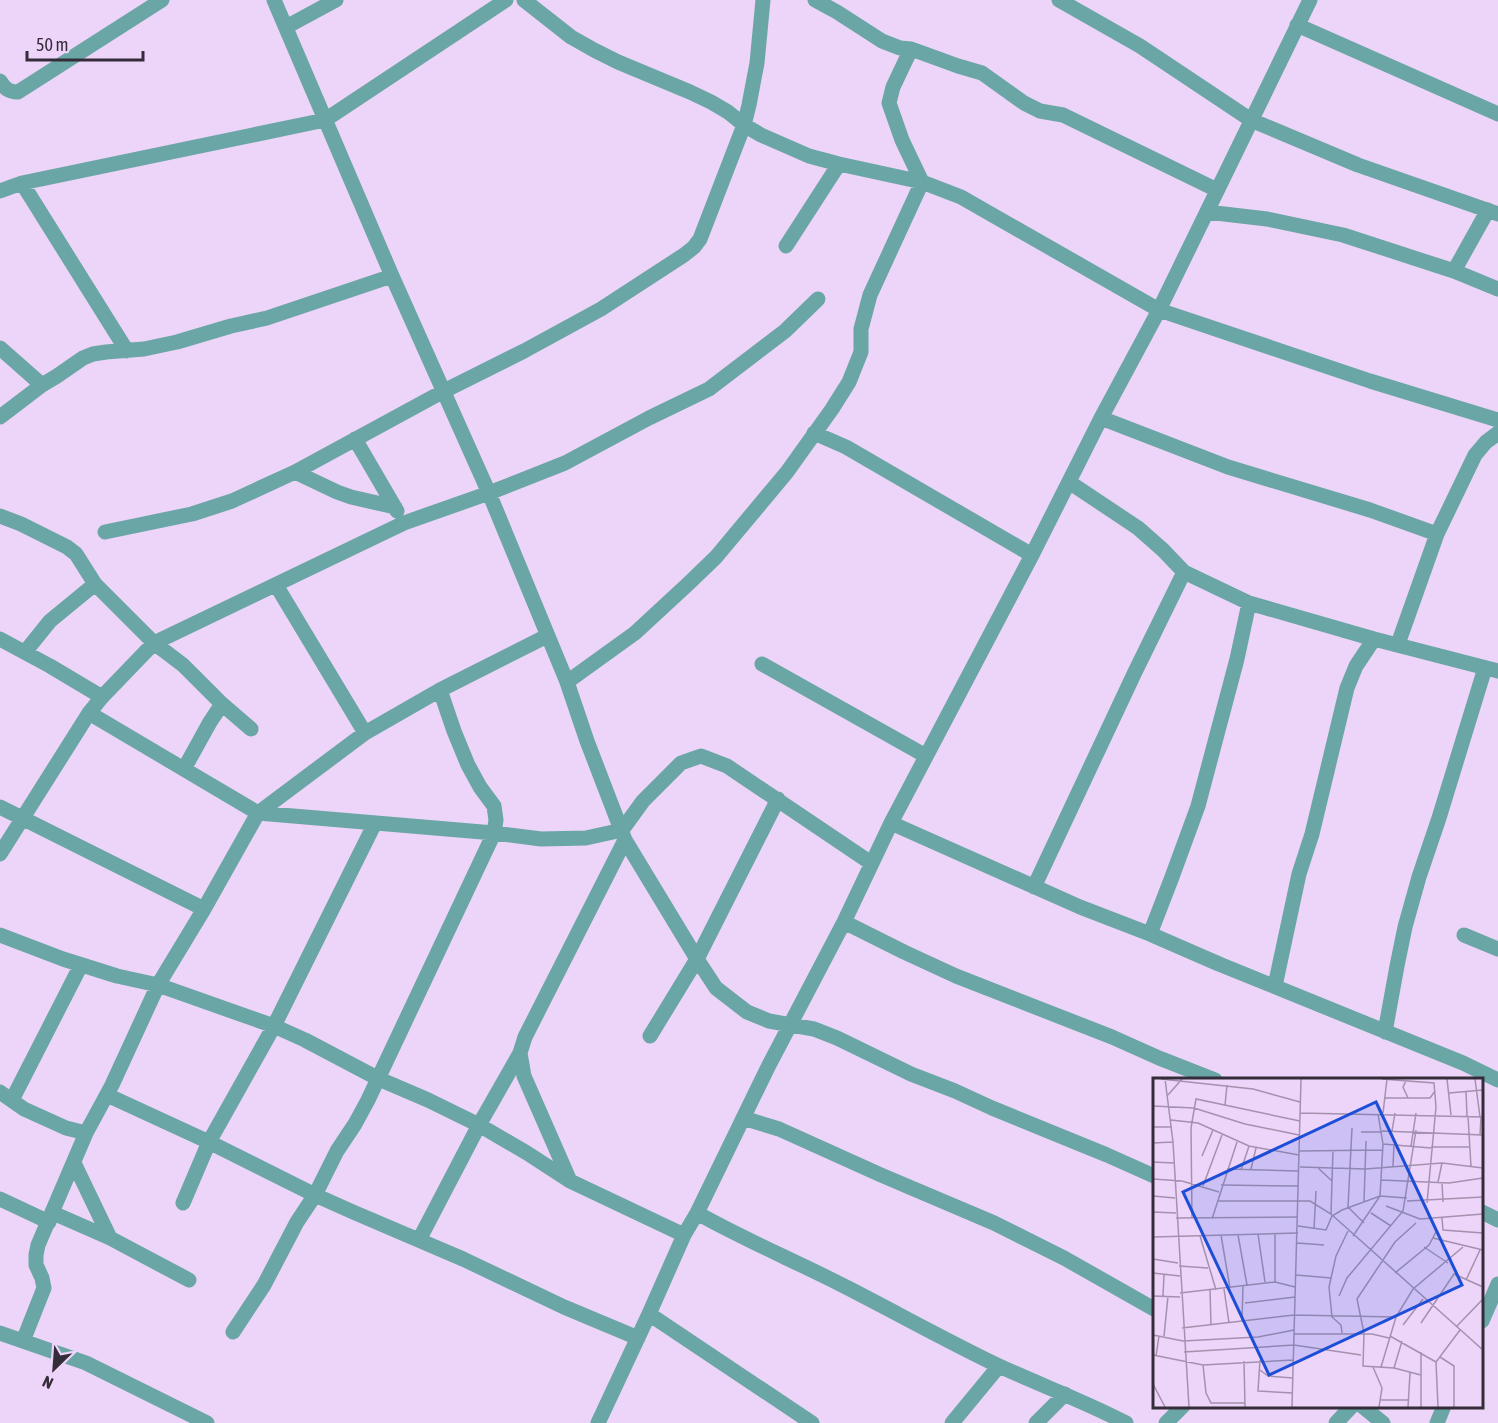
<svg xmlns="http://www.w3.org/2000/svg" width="1498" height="1423" font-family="'Asap Condensed',sans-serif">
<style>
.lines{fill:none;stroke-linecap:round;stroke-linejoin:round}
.minor{stroke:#69a6a5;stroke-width:15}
.inset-road{fill:none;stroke:#a391ad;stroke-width:1.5}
.view{fill:#1d4ed8;fill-opacity:0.15;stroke:#1d4ed8;stroke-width:3}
.inset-edge{fill:none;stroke:#352c3a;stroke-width:3}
</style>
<rect width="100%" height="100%" fill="#edd4f9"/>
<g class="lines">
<path class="minor" d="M274 0 392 276 489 493 567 682 587 741 625 840 697 959 716 988 747 1012 769 1021 814 1029 837 1038 911 1074 955 1091 992 1108 1107 1155 1154 1176
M524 0 571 37 594 50 618 62 690 92 711 102 728 112 744 125 761 135 809 156 839 164 922 182 961 197 1159 310 1370 381 1498 420
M815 0 837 12 882 41 900 48 911 49 925 54 958 66 982 73 1024 103 1040 111 1063 115 1217 190
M1059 0 1140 46 1251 120 1358 165 1498 214
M1297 25 1498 114
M286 27 336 0
M911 49 893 87 889 103 902 140 922 182
M0 81C5 89 9 92 18 92L162 0
M22 183 127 351
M0 191 22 183 325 120 506 0
M1207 212 1267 219 1343 235 1454 271 1498 289
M786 246 839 164
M1454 271 1488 210
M0 348 42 385
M0 417 42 385 57 376 83 358 93 354 106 352 144 349 177 342 231 326 267 318 392 276
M1101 418 1228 467 1370 510 1437 534
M814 433 846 447 1032 555
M355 439 397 511
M295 472 337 492 351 497 395 507
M1069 482 1138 528 1163 550 1184 572
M0 516 21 524 67 547 76 554 95 584 154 643 183 665 222 704 251 729
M105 532 192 514 232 501 295 472 444 391 524 351 601 309 684 255 694 247 700 239 744 125 749 105 757 63 763 0
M276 585 365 733
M0 639 50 666 102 697
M1398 644 1437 534 1475 455 1486 442 1498 433
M25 652 50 621 95 584
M762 664 926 756
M567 682 635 633 688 584 716 557 787 472 832 409 849 382 861 352V329L870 295 922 182
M89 713 258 813 494 833 541 839 586 838 622 830 643 801 681 763 701 756 727 766 871 863
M184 769 210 722 222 704
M0 807 204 909
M891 823 1080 907 1150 934 1219 964 1463 1063 1498 1080
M0 854 89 713 102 697 154 643 404 523 489 493 565 463 649 418 709 389 785 331 818 299
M1034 887 1134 674 1184 572 1249 603 1374 639 1498 671
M844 922 904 952 956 976 1112 1037 1159 1058 1215 1080
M1150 934 1172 877 1198 806 1237 659 1249 603
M0 935 63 959 117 976 158 985 274 1026 305 1040 379 1079 428 1100 479 1125 527 1153 570 1181 684 1235
M1464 935 1498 949
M1275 986 1299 874 1312 834 1347 688 1356 666 1374 639
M1385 1032 1397 966 1405 927 1419 877 1439 818 1485 668
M650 1036 697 959 778 799
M0 1092 24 1109 66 1128 86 1133
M107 1095 209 1142 315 1195 353 1212 463 1259 564 1307 638 1338
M12 1100 81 965
M743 1118 779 1129 881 1175 994 1223 1064 1258 1154 1309
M74 1163 110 1238
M570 1181 524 1076 520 1053 525 1037 625 840
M0 1199 49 1222
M183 1203 209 1142 274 1026 375 823
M1482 1212 1498 1220
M53 1213 110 1238 189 1280
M697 1213C745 1240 795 1261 844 1286 895 1312 945 1340 997 1365 1040 1385 1084 1401 1126 1423
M419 1240 479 1125 520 1053
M649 1314 812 1423
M1482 1321 1498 1284
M233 1332 264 1285 297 1222 315 1195 337 1151 355 1124 368 1100 494 833 496 820 494 806 480 787 468 765 454 731 440 690
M0 1333 86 1363 207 1423
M23 1341 44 1288 42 1278 36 1265V1255L38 1245 86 1133 112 1085 158 985 204 909 258 813 365 733 440 690 547 636
M1362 1406 1383 1423
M598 1423 649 1314 684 1235 697 1213 768 1067 844 922 891 823 1032 555 1101 418 1159 310 1310 0
M952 1423 999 1366
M1036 1423 1065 1394
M1166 1423 1183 1406
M1336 1423 1352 1406
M1437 1423 1444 1406"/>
</g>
<g transform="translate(1153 1078)">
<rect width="330" height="330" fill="#edd4f9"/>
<path class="inset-road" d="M8 1 100 11 147 24M12 1 20 64 36 329M229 1 281 5 283 29 274 125M294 1 298 37M322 1 327 39M253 3 250 9 255 20M313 13 314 38M296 15 330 12M15 17 29 1M232 20H277L282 13M72 27 74 7M0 28 41 30 92 46 146 57M147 35 330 39M230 35 234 1M315 38 318 89M18 42 45 45 96 68 146 77M0 49H19M199 50 195 129 211 145M229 53 330 57M239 53 242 35M208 54H229M327 57 328 39M0 65 20 64M230 66 278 70M258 68 263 35M278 69H316M146 73 229 72M49 78 60 52M0 84 21 85M240 88 241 66M147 89 212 91 289 85 330 90M164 89 179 103 178 136M74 91 146 93M98 91 103 70M88 92 96 68M0 101 29 103 66 114M228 102 296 105 330 100M179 103 180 73M285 104 289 85M289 105 290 124M68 107 146 108M50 108 69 57M0 118 22 120M64 123H157L178 136 330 272M254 123 330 119M211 124 213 63M233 128 267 141 330 136M0 134 23 135M218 135 238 148M23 140 145 139M39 140 38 50 43 21 147 43M289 140 290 152 330 155M59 141 84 64M263 145 242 164 204 221 211 255 210 288 241 290 268 297M145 148 173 152 179 138 189 132 227 118 254 120M161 151 163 113M105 156 112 204M68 157 77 210M85 157 94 207M47 158 63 212M200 158 227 118 230 66 225 36M0 159 145 155M280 160 330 172M144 165 171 167M271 169 295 185M0 181 25 185M26 188 55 190M0 195 27 198M242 195 276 167 284 152M143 197 178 200M313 202 327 172M122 204 142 209M57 211 58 247M71 211 76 245M27 215 122 204V155M0 218 27 219M10 218 11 197M186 218 194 200 250 133 263 52M92 225 142 219M89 243 90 208M268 245 301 196 330 209M250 247 270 221M303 249 330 221M29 250 141 237 243 239M189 255 188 247 179 239 176 209 183 178 195 153M141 256H219L236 260M0 257 30 263 105 259 141 252M11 258 15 218M237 258 283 284M31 274 141 267 208 277M268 274V329M0 277 50 287 140 282M3 278 6 258M287 279 301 288V329M107 282 105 313 140 315M91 283 92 329M50 287 53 315 58 325H92M220 289 229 310 226 329M228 289 243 239 260 211 310 169M241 290 249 263M107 292 115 298 140 300M0 306 12 329M227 322H255M139 329 148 1M255 329 257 295M285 329 283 284 307 252"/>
<path class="view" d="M223 24 309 207 116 297 30 114Z"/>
<rect width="330" height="330" class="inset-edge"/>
</g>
<g transform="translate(54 1369) rotate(205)" stroke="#edd4f9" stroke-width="4.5" paint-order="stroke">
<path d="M0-4.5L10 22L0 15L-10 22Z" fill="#352c3a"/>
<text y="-9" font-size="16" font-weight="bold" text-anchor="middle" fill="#352c3a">N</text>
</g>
<path d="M27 51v9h116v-9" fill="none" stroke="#352c3a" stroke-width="3"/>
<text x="36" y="51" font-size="18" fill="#352c3a" stroke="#edd4f9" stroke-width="4.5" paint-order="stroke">50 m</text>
</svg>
